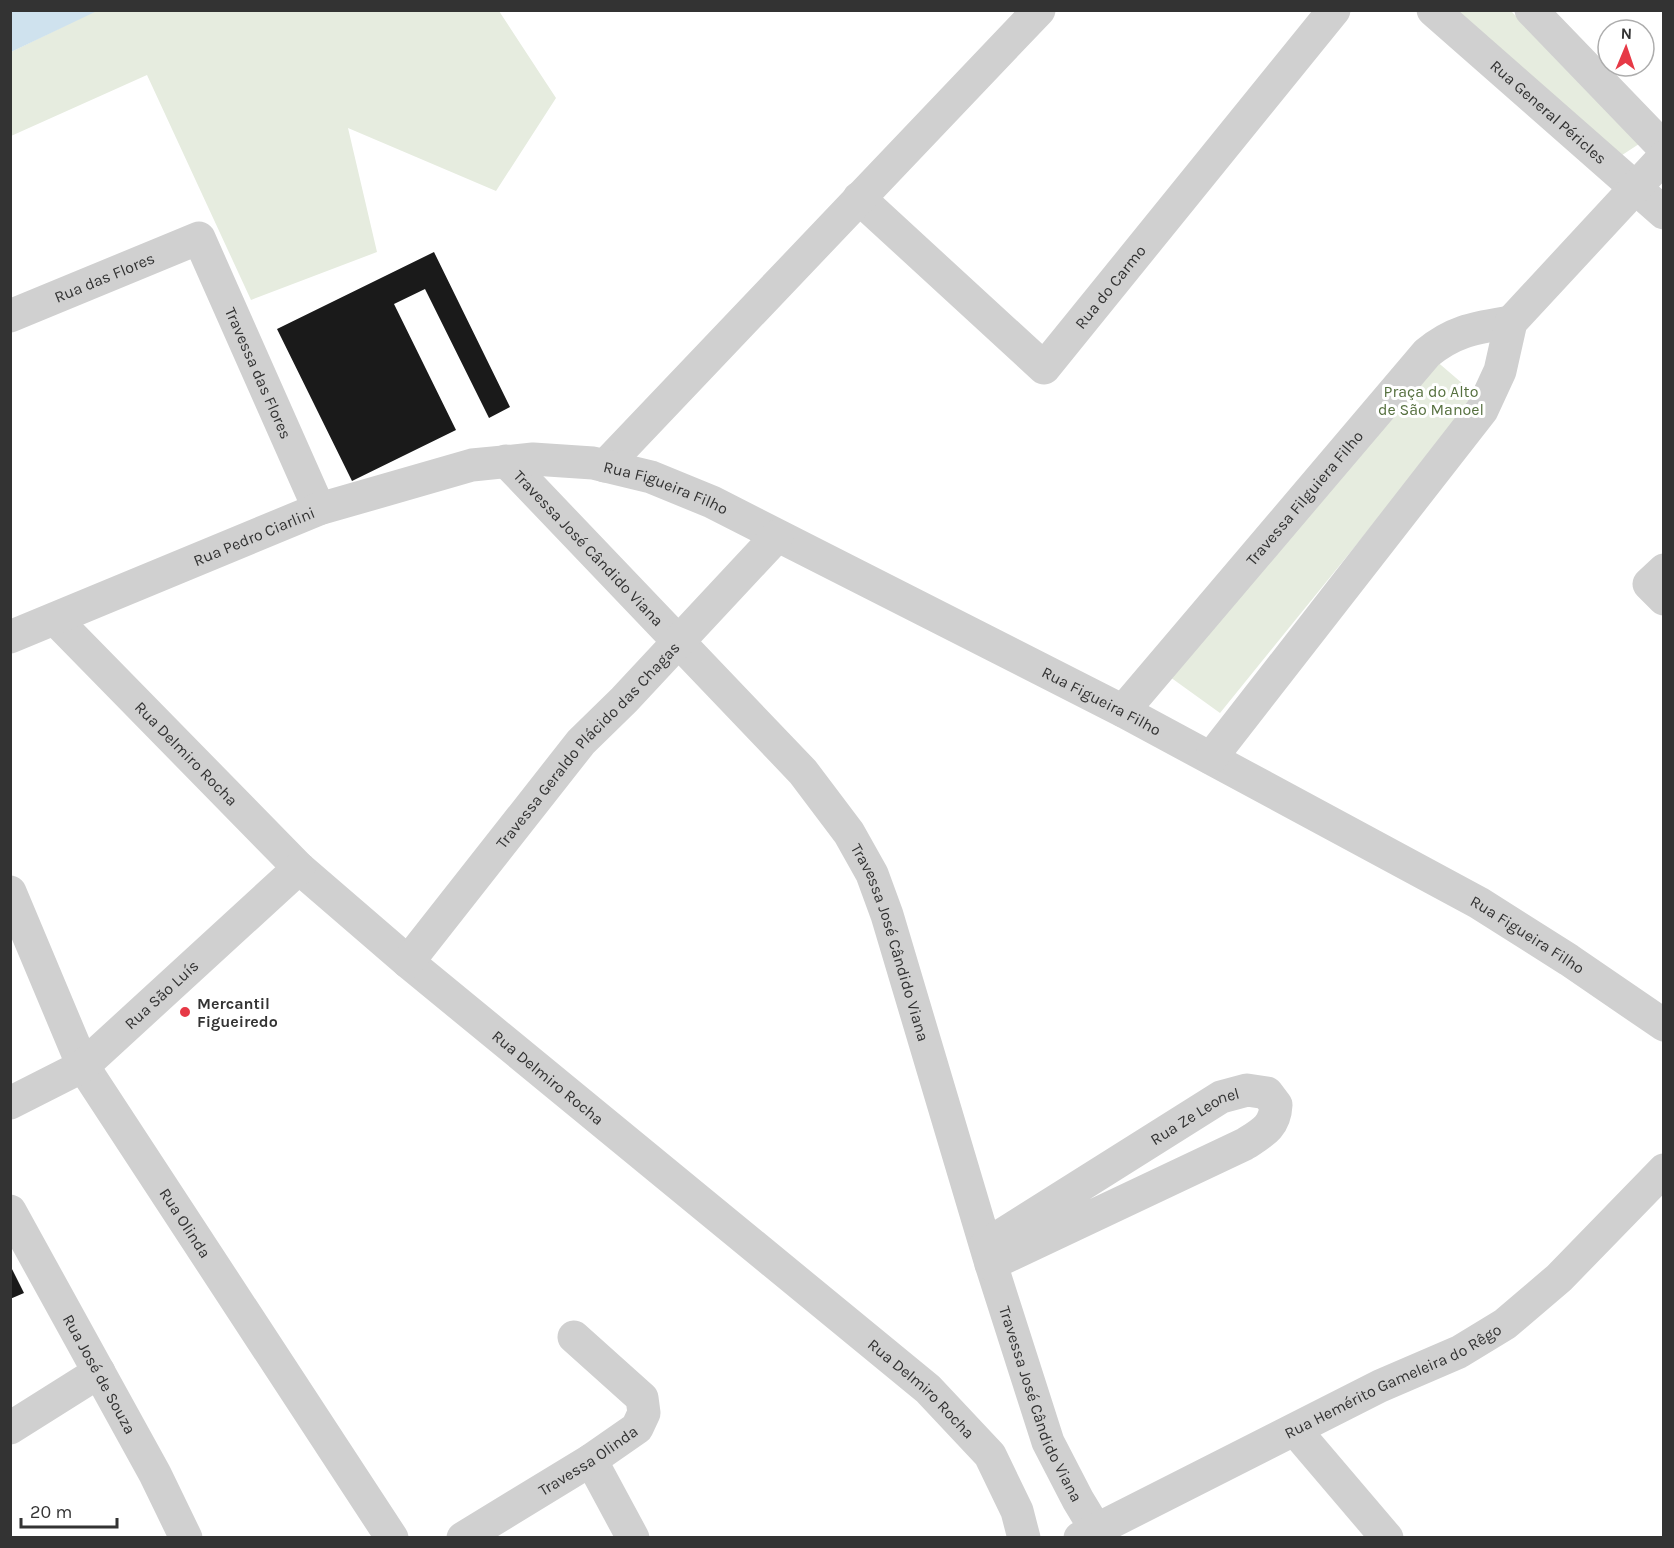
<svg xmlns="http://www.w3.org/2000/svg" width="1674" height="1548" font-family="Karla,sans-serif">
<style>
.green{fill:#e6ecdf}
.water{fill:#cfe2ee}
.building{fill:#1a1a1a}
.lines{fill:none;stroke-linecap:round;stroke-linejoin:round}
.minor{stroke:#d0d0d0;stroke-width:33}
.poi-dot{fill:#e63946;stroke:#fff;stroke-width:2}
.labels{text-anchor:middle;dominant-baseline:central;stroke-width:6;stroke-linejoin:round;paint-order:stroke}
.street-label{font-size:16px;fill:#333;stroke:#fff}
.park-label{font-size:16px;fill:#56703f;stroke:#fff}
.poi-label{font-size:16px;font-weight:bold;fill:#333;stroke:#fff;text-anchor:start}
</style>
<rect width="100%" height="100%" fill="#fff"/>
<path class="green" d="M97 10 499 11 556 98 496 191 348 128 377 252 251 300 147 75 11 136V52Z
M1454 11H1511L1639 144 1616 159Z
M1427 353 1477 396 1220 713 1170 677Z"/>
<path class="water" d="M11 10H97V11L11 52Z"/>
<path class="building" d="M434 252 510 407 489 418 425 289 394 304 456 430 352 481 277 329Z
M10 1265 24 1293 10 1299Z"/>
<g class="lines">
<g class="minor">
<path id="s1" d="M1433 10 1664 213"/>
<path d="M1531 10 1664 148"/>
<path id="s2" d="M859 198 1044 368 1334 10"/>
<path id="s3" d="M10 316 199 238 319 509"/>
<path id="s4" d="M506 461 803 772 849 833 872 874 887 915 991 1264 1048 1442 1078 1500 1101 1538"/>
<path d="M605 466 1039 10"/>
<path d="M1664 570 1649 584 1664 599"/>
<path id="s5" d="M55 619 299 868 408 962 928 1389 990 1455 1017 1511 1024 1538"/>
<path id="s6" d="M10 637 319 509 472 465 533 459 593 463 651 477 712 502 1123 711 1479 903 1569 960 1664 1025"/>
<path id="s7" d="M1123 711 1427 353C1455 330 1476 328 1511 322"/>
<path d="M1211 758 1482 410 1500 371 1511 322 1664 157"/>
<path id="s8" d="M10 892 83 1066 392 1538"/>
<path id="s9" d="M408 962 581 742 624 700 777 536"/>
<path id="s10" d="M10 1103 83 1066 299 868"/>
<path id="s11" d="M10 1211 155 1474 186 1538"/>
<path id="s12" d="M986 1245 1221 1097 1247 1090 1267 1093 1276 1105C1275 1127 1262 1133 1245 1144L991 1264"/>
<path d="M10 1428 99 1372"/>
<path d="M1295 1430 1387 1538"/>
<path d="M591 1460 633 1538"/>
<path id="s13" d="M463 1538 591 1460 637 1428 644 1413 642 1398 574 1337"/>
<path id="s14" d="M1080 1538 1380 1386 1459 1352 1505 1324 1559 1278 1664 1170"/>
</g>
</g>
<circle class="poi-dot" cx="185" cy="1012" r="6"/>
<g class="labels">
<g class="street-label">
<text stroke="none"><textPath href="#s1" startOffset="154">Rua General Péricles</textPath></text>
<text stroke="none"><textPath href="#s3" startOffset="102">Rua das Flores</textPath></text>
<text stroke="none"><textPath href="#s2" startOffset="356">Rua do Carmo</textPath></text>
<text stroke="none"><textPath href="#s3" startOffset="352">Travessa das Flores</textPath></text>
<text stroke="none"><textPath href="#s6" startOffset="692">Rua Figueira Filho</textPath></text>
<text stroke="none"><textPath href="#s7" startOffset="280">Travessa Filguiera Filho</textPath></text>
<text stroke="none"><textPath href="#s6" startOffset="264">Rua Pedro Ciarlini</textPath></text>
<text stroke="none"><textPath href="#s4" startOffset="120">Travessa José Cândido Viana</textPath></text>
<text stroke="none"><textPath href="#s6" startOffset="1178">Rua Figueira Filho</textPath></text>
<text stroke="none"><textPath href="#s9" startOffset="282">Travessa Geraldo Plácido das Chagas</textPath></text>
<text stroke="none"><textPath href="#s5" startOffset="188">Rua Delmiro Rocha</textPath></text>
<text stroke="none"><textPath href="#s6" startOffset="1664">Rua Figueira Filho</textPath></text>
<text stroke="none"><textPath href="#s4" startOffset="624">Travessa José Cândido Viana</textPath></text>
<text stroke="none"><textPath href="#s10" startOffset="188">Rua São Luís</textPath></text>
<text stroke="none"><textPath href="#s5" startOffset="674">Rua Delmiro Rocha</textPath></text>
<text stroke="none"><textPath href="#s12" startOffset="246">Rua Ze Leonel</textPath></text>
<text stroke="none"><textPath href="#s8" startOffset="376">Rua Olinda</textPath></text>
<text stroke="none"><textPath href="#s11" startOffset="186">Rua José de Souza</textPath></text>
<text stroke="none"><textPath href="#s14" startOffset="350">Rua Hemérito Gameleira do Rêgo</textPath></text>
<text stroke="none"><textPath href="#s5" startOffset="1160">Rua Delmiro Rocha</textPath></text>
<text stroke="none"><textPath href="#s4" startOffset="1110">Travessa José Cândido Viana</textPath></text>
<text stroke="none"><textPath href="#s13" startOffset="147">Travessa Olinda</textPath></text>
</g>
<g class="park-label">
<text x="1431" y="391">Praça do Alto<tspan x="1431" dy="18">de São Manoel</tspan></text>
</g>
<g class="poi-label">
<text x="197" y="1003">Mercantil<tspan x="197" dy="18">Figueiredo</tspan></text>
</g>
</g>
<rect width="1674" height="1548" fill="none" stroke="#333333" stroke-width="24"/>
<g transform="translate(1626 48) rotate(2)"><circle r="28" fill="#ffffff" stroke="#adadad" stroke-width="1.5"/>
<path d="M0-4.5L10 22L0 15L-10 22Z" fill="#e63946"/>
<text y="-9" font-size="16" font-weight="bold" text-anchor="middle" fill="#333333">N</text>
</g>
<path d="M21 1518v9h96v-9" fill="none" stroke="#333333" stroke-width="3"/>
<text x="30" y="1518" font-size="18" fill="#333333" stroke="#ffffff" stroke-width="4.5" paint-order="stroke">20 m</text>
</svg>
